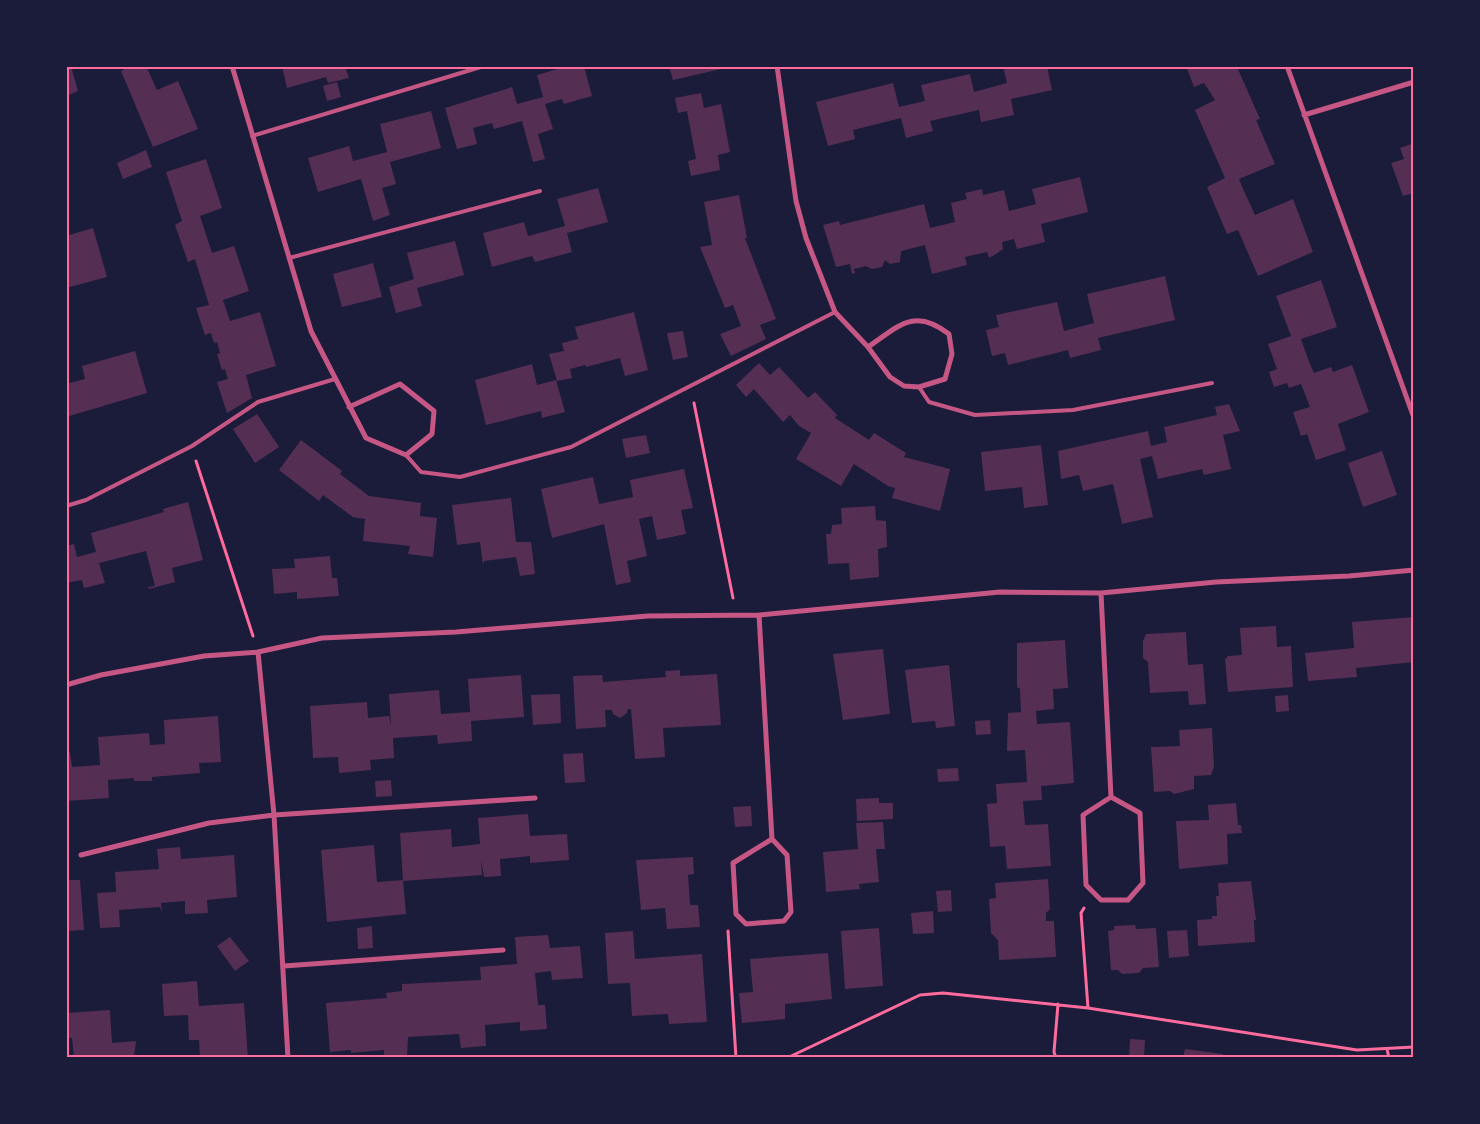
<svg xmlns="http://www.w3.org/2000/svg" width="1480" height="1124" font-family="'Fira Sans',sans-serif">
<style>
.building{fill:#542f53}
.lines{fill:none;stroke-linecap:round;stroke-linejoin:round}
.path{stroke:#ff6b9d;stroke-width:3}
.service{stroke:#c65784;stroke-width:4}
.minor{stroke:#c65784;stroke-width:5}
.neatline{fill:none;stroke:#ff6b9d;stroke-width:2}
</style>
<rect width="100%" height="100%" fill="#1b1b3a"/>
<path class="building" d="M66 66H71L78 91 66 96Z
M130 66H146L157 90 178 81 198 129 153 147 121 71Z
M282 66H345L349 78 328 83 326 77 287 88Z
M568 66H584L592 96 564 104 562 99 545 104 553 129 538 134 545 159 533 162 522 121 494 129 492 123 473 128 477 144 457 149 445 108 512 87 517 104 543 97 537 75Z
M669 66H730V67L673 80Z
M1003 66H1047L1052 90 1011 99 1014 115 981 122 979 110 930 121 933 131 906 138 901 118 853 130 855 139 828 146 816 102 893 83 899 107 925 101 921 85 970 74 974 92 1007 83Z
M1186 66H1231L1232 69 1237 67 1260 119 1256 120 1275 164 1239 179 1244 191 1255 215 1293 199 1313 252 1258 276 1238 230 1227 234 1207 187 1225 178 1195 110 1215 100 1204 83 1194 87Z
M337 82 341 97 327 101 323 86Z
M701 93 704 108 721 104 730 152 718 155 720 170 691 176 688 161 696 159 687 111 678 113 675 98Z
M431 111 441 148 390 162 396 184 382 188 390 215 373 221 361 179 318 192 308 158 349 146 353 161 387 152 380 124Z
M1414 143V193L1403 196 1391 163 1404 159 1400 148Z
M146 150 152 167 123 179 117 163Z
M206 159 222 208 200 216 212 253 234 246 249 291 223 300 230 321 260 312 276 366 246 375 252 398 227 413 217 382 228 379 225 369 222 370 217 354 220 353 217 342 214 343 211 333 205 335 196 308 209 305 195 259 188 262 175 225 182 221 166 172Z
M1080 177 1088 212 1041 224 1045 242 1017 249 1014 239 1002 242 1003 249 996 254 989 258 987 252 965 257 967 265 932 274 925 245 901 251 900 262 890 264 885 260 882 267 872 269 866 266 854 269 855 273 852 274 850 264 836 267 823 225 839 221 840 225 924 204 930 228 955 222 951 203 967 199 965 193 982 189 983 195 1004 190 1009 211 1036 204 1032 189Z
M598 188 608 222 567 233 572 252 535 262 532 256 492 267 483 233 524 222 528 236 565 226 557 199Z
M739 195 747 238H745L776 319 760 325 766 339 731 356 720 334 741 326 733 305 725 308 700 247 712 245 704 202Z
M93 228 107 277 66 288V236Z
M455 241 464 275 417 288 422 306 396 313 389 287 414 279 407 253Z
M373 263 382 297 342 307 333 274Z
M1165 276 1175 320 1098 338 1101 350 1070 358 1068 350 1008 365 1005 353 992 356 986 330 999 327 996 315 1057 302 1064 331 1094 323 1087 294Z
M1321 280 1337 327 1301 339 1308 359 1314 373 1331 367 1333 372 1352 365 1369 412 1338 424 1346 450 1316 460 1307 434 1301 436 1293 412 1310 407 1301 384 1289 388 1287 383 1274 387 1269 372 1277 369 1268 344 1291 336 1276 296Z
M634 312 648 370 625 376 620 358 586 367 585 365 570 369 572 378 557 381 549 354 564 351 562 343 578 339 575 327Z
M683 331 688 357 673 360 667 333Z
M135 351 147 393 66 417V384L85 379 82 366Z
M759 363 770 375 779 367 808 398 815 392 837 415 835 418 869 440 874 433 906 453 904 457 950 469 940 511 892 498 895 488 888 486 854 464 841 486 796 459 811 433 799 426 790 415 783 422 754 389 746 397 736 385Z
M532 364 537 385 556 380 565 412 542 418 541 411 486 425 475 380Z
M1229 404 1240 431 1223 435 1231 469 1204 475 1202 469 1158 479 1152 456 1140 459 1153 517 1122 524 1113 484 1083 491 1079 475 1061 479 1058 451 1148 431 1151 446 1167 442 1164 427 1217 415 1215 407Z
M257 414 279 447 255 463 233 429Z
M646 435 650 453 626 458 622 439Z
M301 440 342 471 340 474 369 496 421 503 420 516 437 518 433 557 408 554 410 546 363 541 365 519 353 517 323 495 319 501 279 470Z
M1041 445 1048 505 1024 508 1022 487 985 491 981 452Z
M1382 451 1397 495 1363 507 1348 463Z
M684 469 693 508 681 510 686 534 657 540 652 516 639 519 647 556 627 561 631 582 616 585 604 524 552 538 541 489 593 477 599 504 633 497 630 480Z
M511 498 516 542H531L535 574 520 576 516 557 484 561 483 565 480 542 457 545 452 505Z
M188 502 203 560 172 568 175 582 149 589 148 587 155 586 146 551 99 563 105 583 84 588 82 580 66 583V546L74 544 77 557 96 552 91 533 164 512 163 509Z
M875 506 876 520 886 521 887 547 878 549 879 577 850 580 849 563 828 564 826 534H831L832 525 842 524 841 508Z
M330 556 332 578H337L339 596 297 599V592L274 594 272 569 295 568 294 559Z
M1414 617V662L1356 668 1357 677 1308 681 1305 653 1354 648 1352 622Z
M1276 626 1277 647 1291 646 1293 687 1228 692 1225 659 1228 656 1242 655 1240 628Z
M1186 632 1188 665 1203 664 1206 704 1189 705 1188 691 1150 693 1148 662 1143 658V641L1146 634Z
M1065 640 1068 688 1053 689 1054 709 1036 711 1037 724 1070 722 1074 783 1041 786 1042 800 1023 801 1025 825 1048 824 1051 866 1007 869 1005 846 990 847 987 804 997 803 996 784 1027 782 1025 750 1007 751 1008 713 1021 712 1020 689 1017 687V643Z
M883 649 890 714 843 720 833 654Z
M949 665 955 726 936 728 935 721 912 723 905 670Z
M680 670V676L717 674 721 725 663 728 665 757 635 759 631 709H628L627 713 620 718 613 714 612 710H605L606 727 576 729 573 676 602 675 603 682 666 677 665 671Z
M521 675 524 717 471 721 472 741 438 744 437 735 393 738 394 758 370 760 371 770 339 773 338 757 313 758 310 706 367 702 368 718 389 716 391 725 389 694 439 690 441 714 470 712 468 679Z
M560 694 561 723 533 725 531 695Z
M1288 695 1289 711 1276 712 1275 696Z
M218 716 221 762 199 763 200 773 152 777V781H134V778L108 780 109 798 66 801V752H70L72 767 100 765 98 737 149 733 150 745 165 744 164 720Z
M990 720 991 734 976 735 975 721Z
M1212 728 1214 767 1211 775 1194 776V789L1174 794 1170 791 1154 792 1151 747 1180 746 1179 730Z
M583 753 585 782 565 783 563 754Z
M958 768 959 781 938 782 937 769Z
M391 780 392 796 376 797 375 781Z
M879 798V803H893V819L857 821 856 799Z
M1236 803 1238 825H1241L1242 833 1227 834 1228 864 1179 869 1176 821 1209 820 1208 805Z
M751 806 752 826 735 827 733 807Z
M528 814 530 836 567 834 569 860 530 863V856L500 859 501 876 484 877 481 860 482 875 403 881 400 833 451 829 452 847 480 844 478 818Z
M883 822 885 849H876L879 882 859 884 860 889 826 892 823 852 858 849 856 823Z
M374 845 377 882 403 880 406 914 327 922 321 850Z
M180 847 181 859 234 855 237 897 207 900 208 913 185 914V901L161 903 162 913 160 907 119 910 120 927 100 928 97 893 116 892 115 872 159 869 157 849Z
M693 857 694 874 688 875 690 905H698L700 927 667 929 665 908 641 910 636 860Z
M1048 879 1050 909 1046 913V921H1054L1056 957 999 960 998 940 991 933 989 899 996 898 995 883Z
M66 880H80L84 930 66 931Z
M1251 881 1256 920H1254L1255 942 1198 946 1197 920 1212 919V916H1217L1216 896H1219L1218 883Z
M951 890 952 911 938 912 936 891Z
M933 911 934 933 913 934 911 913Z
M1135 925 1136 929 1156 928 1159 967 1143 968 1139 973 1122 974 1118 970H1111L1108 931 1114 930V926Z
M372 926 373 948 358 949 357 928Z
M879 928 883 986 845 989 841 931Z
M1187 930 1189 956 1169 958 1167 931Z
M633 931 635 959 702 954 707 1022 669 1024 668 1014 632 1016 630 983 608 984 605 933Z
M548 935 550 948 580 946 583 978 552 980 551 971 535 973 538 1005H545L547 1029 520 1031V1022L485 1025 486 1046 461 1048 459 1034 408 1037 407 1058H384V1050L351 1053V1050L330 1052 326 1003 387 998 386 993 402 991V984L481 980 480 967 517 964 515 937Z
M230 937 249 961 235 971 217 946Z
M828 953 832 999 785 1004V1019L742 1023 739 993 753 992 750 959Z
M197 981 199 1006 244 1003 248 1058H200L199 1040H189L188 1015 164 1016 162 984Z
M110 1010 112 1043 136 1041 134 1058H74L72 1038H66V1013Z
M1130 1039 1145 1040 1144 1057 1129 1056Z
M1185 1049 1223 1054 1222 1058H1183Z"/>
<g class="lines">
<path class="path" d="M694 403 733 598
M196 461 253 636
M1084 908 1081 913 1088 1008
M728 931 736 1058
M1387 1049 1389 1058
M787 1058 920 995 943 993 1088 1008 1357 1050 1414 1047
M1056 1058 1054 1052 1058 1004"/>
<path class="service" d="M252 136 484 66
M289 258 540 191
M919 387 929 402 975 415 1073 410 1212 383
M406 455 421 472 460 477 571 447 835 312
M66 506 86 500 192 446 258 402 335 379"/>
<path class="minor" d="M232 66 311 331 366 438 406 455 432 434 434 411 400 384 349 407
M777 66 796 201 806 238 835 312 868 347 890 377 904 386 919 387 945 379 952 354 949 334C914 307 899 326 868 347
M1287 66 1414 418
M1304 115 1414 82
M1101 593 1111 797
M759 615 772 839 787 855 791 912 784 921 746 924 736 914 733 863 772 839
M258 652 274 815 288 1058
M66 685 101 675 204 656 258 652 322 638 456 632 648 616 759 615 1000 592 1101 593 1216 582 1349 576 1414 570
M1111 797 1140 813 1143 883 1128 900H1101L1086 885 1083 815Z
M81 855 209 823 274 815 535 798
M284 966 503 950"/>
</g>
<rect width="1480" height="1124" fill="none" stroke="#1b1b3a" stroke-width="135"/>
<rect x="68" y="68" width="1344" height="988" class="neatline"/>
</svg>
